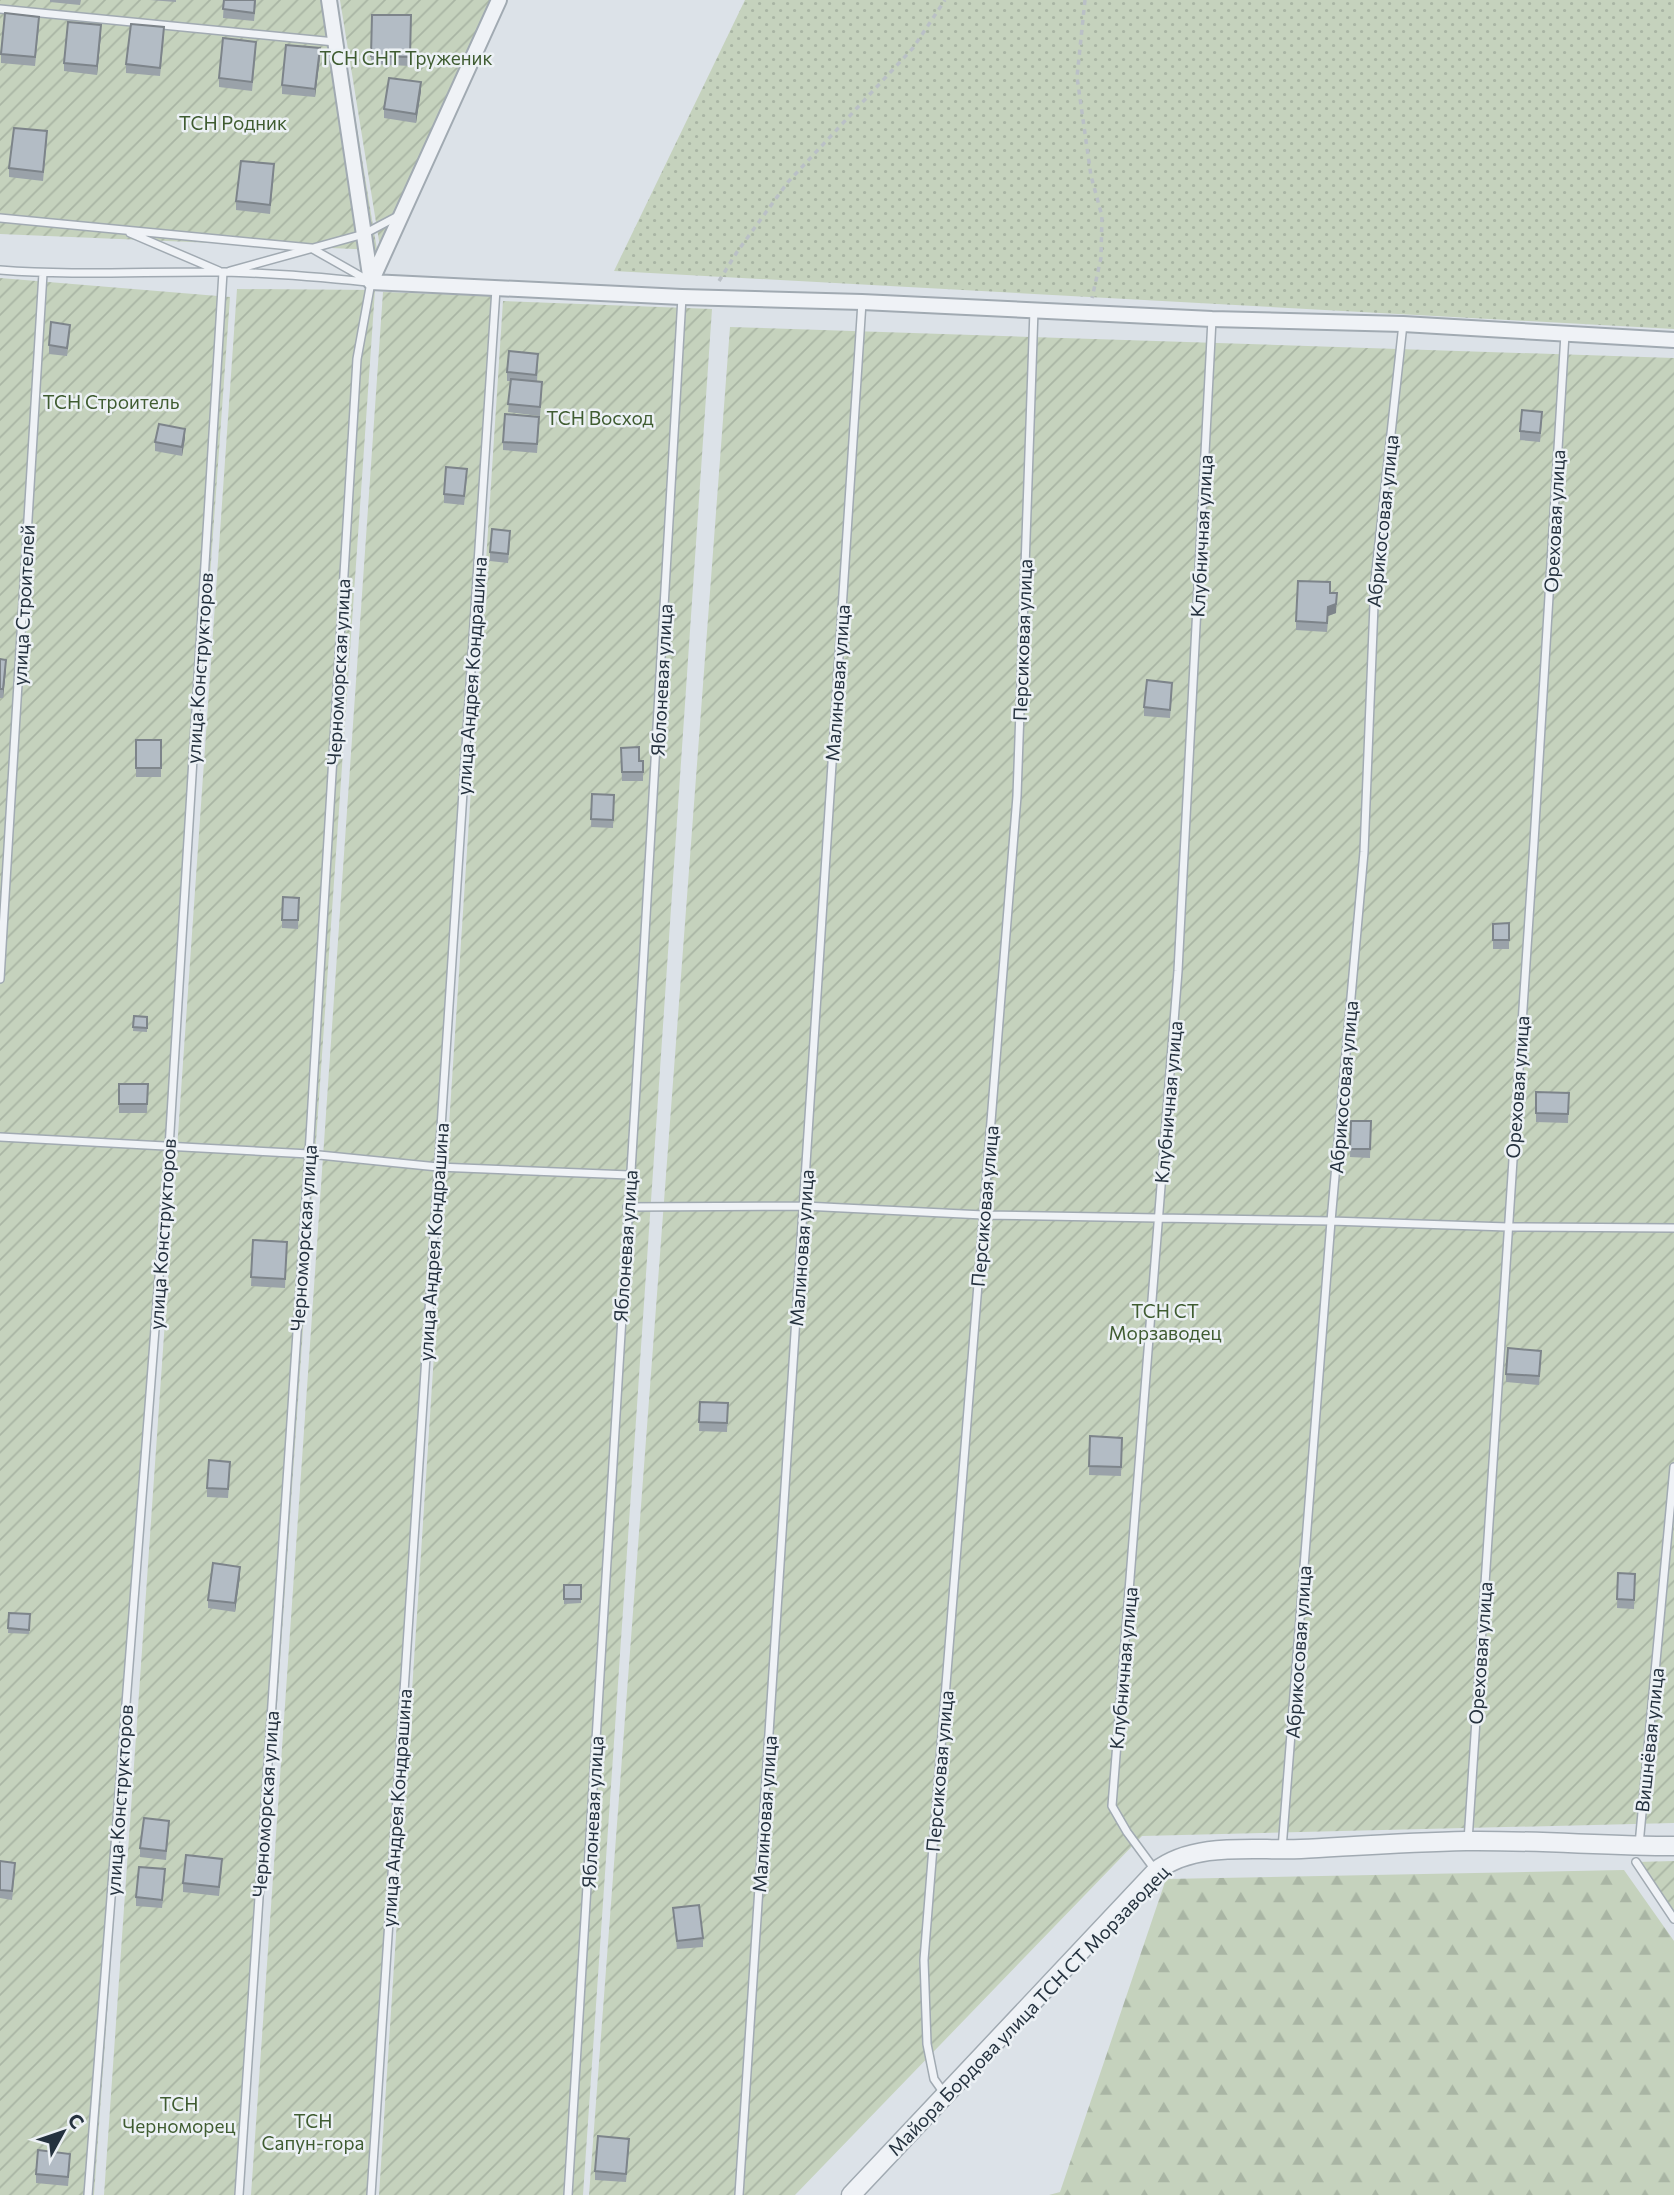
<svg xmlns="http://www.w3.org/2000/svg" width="1674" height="2195" font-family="Commissioner,sans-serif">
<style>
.grass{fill:url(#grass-dots)}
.forest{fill:url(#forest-firs)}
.garden{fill:url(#garden-furrows)}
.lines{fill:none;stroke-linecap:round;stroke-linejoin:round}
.service-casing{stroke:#a1aab2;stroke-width:10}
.minor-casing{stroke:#a1aab2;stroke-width:18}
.tertiary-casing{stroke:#a1aab2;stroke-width:21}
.path{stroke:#bac0c6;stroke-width:3.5;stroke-dasharray:5 5;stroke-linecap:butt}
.service{stroke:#eff2f6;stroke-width:7}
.minor{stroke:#eff2f6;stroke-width:14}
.tertiary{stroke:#eff2f6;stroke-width:18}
.wall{fill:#9aa2a9}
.shaded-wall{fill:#7d848a}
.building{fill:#b3bcc5;stroke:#7d848a;stroke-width:2}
.labels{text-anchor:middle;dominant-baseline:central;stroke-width:5;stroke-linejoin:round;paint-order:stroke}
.park-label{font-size:19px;fill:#3f5c31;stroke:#ecf1f5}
.street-label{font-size:19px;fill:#25323f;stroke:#ecf1f5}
</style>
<defs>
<pattern id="grass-dots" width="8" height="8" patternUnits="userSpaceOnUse" patternTransform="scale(1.75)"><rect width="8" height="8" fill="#c5d2bd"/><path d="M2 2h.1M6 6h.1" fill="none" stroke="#a9b5a4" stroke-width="1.8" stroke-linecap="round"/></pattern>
<pattern id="forest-firs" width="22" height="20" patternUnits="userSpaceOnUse" patternTransform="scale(1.75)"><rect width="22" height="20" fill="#c5d2bd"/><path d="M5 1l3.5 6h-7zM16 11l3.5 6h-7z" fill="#a9b5a4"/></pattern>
<pattern id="garden-furrows" width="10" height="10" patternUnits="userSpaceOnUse" patternTransform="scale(1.75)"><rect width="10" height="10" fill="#c5d2bd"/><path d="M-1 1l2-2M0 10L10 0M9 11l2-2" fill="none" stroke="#a9b5a4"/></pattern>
</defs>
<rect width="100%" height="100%" fill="#dce2e8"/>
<path class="grass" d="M745 0H1674V329L614 271Z"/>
<path class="forest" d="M1624 1870 1674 1941V2195H1049L1060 2192 1166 1879Z"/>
<path class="garden" d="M0 0H336L377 250 0 234Z
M340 0H492L380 247Z
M0 278 230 297 94 2195H0Z
M237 289 375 290 243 2195H104Z
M383 292 493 296 367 2195H251Z
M503 301 712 309 583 2195H379Z
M730 327 1674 358V1823L1142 1836 795 2195H589Z
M1674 1861V1919L1636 1862Z"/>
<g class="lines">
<g class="service-casing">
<path id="service" d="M0 9 335 42
M0 218 311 248 371 282
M130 233 219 271
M0 270C74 276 149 271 224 272 272 273 319 277 367 282
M230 271 364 234 398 216
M0 979 43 273
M0 1137 309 1154 438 1167 629 1175
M627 1207 804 1206 983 1215 1331 1221 1507 1227 1674 1228
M1468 1841 1534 842 1565 334
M1639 1845 1674 1467
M1282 1849 1331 1221 1364 852 1375 580 1403 324
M1636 1862 1674 1919
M1155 1870 1127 1832 1112 1806 1178 971 1212 319
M946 2096 934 2079 927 2044 924 1960 1017 796 1034 310
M88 2195 169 1148 223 272
M239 2195 309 1154 357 359 371 282
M371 2195 496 289
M568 2195C607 1562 647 930 682 297
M739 2195 862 302"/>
</g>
<g class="minor-casing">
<path id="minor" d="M329 0 371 282
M371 282 682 297 862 302 1212 319 1403 324 1674 340
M371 282 499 0"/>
</g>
<g class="tertiary-casing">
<path id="tertiary" d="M851 2195 1156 1871C1196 1841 1253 1851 1301 1849 1356 1846 1411 1842 1466 1841 1535 1840 1605 1846 1674 1846"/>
</g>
<path class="path" d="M1085 0 1077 77 1091 176 1102 216 1101 258 1092 298
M719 281 737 252 788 182 913 48 945 0"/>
<use href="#service" class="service"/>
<use href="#minor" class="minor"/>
<use href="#tertiary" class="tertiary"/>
</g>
<path class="wall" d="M50 0H81L80 5 50 2Z
M150 0H176V2Z
M224 0H256L254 21 223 18Z
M372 15H411L410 66 371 64Z
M39 26 35 66 1 63V54Z
M101 34 97 75 64 71V63Z
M164 36 160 76 126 73V64Z
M256 50 252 91 219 87V78Z
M320 57 315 97 282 94V85Z
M421 91 416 123 384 118V109Z
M47 140 43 181 9 177V168Z
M274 173 270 214 236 210V201Z
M70 333 67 356 49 354V345Z
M538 362 537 382 542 391 540 416 508 412 511 381H507V372Z
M1542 421 1540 442 1520 440V431Z
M539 426 537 453 503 450V442Z
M185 438 182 456 155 451V442Z
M467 477 464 505 444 503V494Z
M510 540 508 563 490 561V552Z
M1330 593 1336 613 1328 616 1327 632 1296 630V621Z
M0 659 6 669 3 698H0Z
M1172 691 1170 718 1144 716V707Z
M136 740H161V777H136Z
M621 748 639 761H643V781H622Z
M592 794 614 795 613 828 591 827Z
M299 898 298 929 282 928V920Z
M1509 923V949H1493V924Z
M134 1016 147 1017V1032L133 1031Z
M119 1084H148L147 1113H119Z
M1536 1092 1569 1093 1568 1123 1536 1122Z
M1351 1121H1371L1370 1158 1350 1157Z
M253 1240 287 1242 285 1288 251 1286Z
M1541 1360 1539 1385 1506 1382V1374Z
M700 1402 728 1403 727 1432 699 1431Z
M1090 1436 1122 1438 1121 1476 1089 1475Z
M230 1471 228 1498 207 1497V1488Z
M1618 1573 1635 1574 1634 1609 1617 1608Z
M240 1576 235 1612 208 1608V1600Z
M564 1585H581V1603L564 1604Z
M9 1613 30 1614 29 1634 8 1633Z
M169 1829 166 1860 140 1857V1848Z
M0 1861 15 1871 12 1900 0 1898Z
M222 1867 219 1896 183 1892V1883Z
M165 1878 162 1908 136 1906V1897Z
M673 1908 703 1938V1947L677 1949Z
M629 2147 626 2182 595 2180V2171Z
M70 2163 68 2186 36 2183V2174Z"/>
<path class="shaded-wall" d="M101 25V34L97 75V66Z
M320 48V57L315 97V89Z
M421 82V91L416 123V114Z
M185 429V438L182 456V447Z
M1337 593 1336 613 1328 616 1327 632 1328 607Z
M6 660V669L3 698V689Z
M240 1567V1576L235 1612V1603Z"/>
<path class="building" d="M224 0H255L254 13 223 9Z
M5 13 39 17 35 57 1 54Z
M372 15H411L410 57 371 56Z
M68 22 101 25 97 66 64 63Z
M131 24 164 27 160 68 126 64Z
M223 38 256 42 252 82 219 78Z
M286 45 320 48 315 89 282 85Z
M389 78 421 82 416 114 384 109Z
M14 128 47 131 43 172 9 168Z
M241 161 274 164 270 205 236 201Z
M51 322 70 325 67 348 49 345Z
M509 351 538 354 536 375 507 372Z
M511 379 542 382 540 407 508 404Z
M1522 410 1542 412 1540 433 1520 431Z
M505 414 539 417 537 444 503 442Z
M159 424 185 429 182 447 155 442Z
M446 467 467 469 464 496 444 494Z
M492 529 510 531 508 554 490 552Z
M1298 581 1330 582V593H1337L1336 604 1328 607 1327 623 1296 621Z
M0 659 6 660 3 689H0Z
M1147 680 1172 683 1170 710 1144 707Z
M136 740H161V768H136Z
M639 747V761H643V772H622L621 748Z
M592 794 614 795 613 820 591 819Z
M283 897 299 898 298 920H282Z
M1509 923V940H1493V924Z
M134 1016 147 1017V1028L133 1027Z
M119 1084H148L147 1104H119Z
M1536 1092 1569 1093 1568 1114 1536 1113Z
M1351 1121H1371L1370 1149H1350Z
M253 1240 287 1242 285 1279 251 1277Z
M1508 1348 1541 1351 1539 1376 1506 1374Z
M700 1402 728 1403 727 1423 699 1422Z
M1090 1436 1122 1438 1121 1467 1089 1466Z
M209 1460 230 1462 228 1489 207 1488Z
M213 1563 240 1567 235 1603 208 1600Z
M1618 1573 1635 1574 1634 1600 1617 1599Z
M564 1585H581V1599H564Z
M9 1613 30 1614 29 1630 8 1628Z
M144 1818 169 1821 166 1851 140 1848Z
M186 1855 222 1859 219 1887 183 1883Z
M0 1861 15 1863 12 1891 0 1890Z
M139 1867 165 1869 162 1900 136 1897Z
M699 1905 703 1938 677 1941 673 1908Z
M598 2136 629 2139 626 2174 595 2171Z
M38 2150 70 2154 68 2177 36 2174Z"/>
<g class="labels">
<g class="park-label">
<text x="406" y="57">ТСН СНТ Труженик</text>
<text x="233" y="122">ТСН Родник</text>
<text x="111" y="401">ТСН Строитель</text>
<text x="600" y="417">ТСН Восход</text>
<text x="1165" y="1310">ТСН СТ<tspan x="1165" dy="22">Морзаводец</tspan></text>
<text x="179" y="2103">ТСН<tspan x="179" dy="22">Черноморец</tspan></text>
<text x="313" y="2120">ТСН<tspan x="313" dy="22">Сапун-гора</tspan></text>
</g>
<g class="street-label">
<text transform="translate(1382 521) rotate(-84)">Абрикосовая улица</text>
<text transform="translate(1554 521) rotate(-87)">Ореховая улица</text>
<text transform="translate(1201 536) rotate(-87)">Клубничная улица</text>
<text transform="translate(23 605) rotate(-87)">улица Строителей</text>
<text transform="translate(1022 640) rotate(-88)">Персиковая улица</text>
<text transform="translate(199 668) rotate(-86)">улица Конструкторов</text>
<text transform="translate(338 672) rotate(-87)">Черноморская улица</text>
<text transform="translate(471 676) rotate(-86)">улица Андрея Кондрашина</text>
<text transform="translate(661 680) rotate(-87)">Яблоневая улица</text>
<text transform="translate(837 683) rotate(-86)">Малиновая улица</text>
<text transform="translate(1343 1087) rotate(-85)">Абрикосовая улица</text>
<text transform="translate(1517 1087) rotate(-86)">Ореховая улица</text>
<text transform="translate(1168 1102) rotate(-85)">Клубничная улица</text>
<text transform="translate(984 1206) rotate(-85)">Персиковая улица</text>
<text transform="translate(162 1234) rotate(-86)">улица Конструкторов</text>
<text transform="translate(303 1238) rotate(-86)">Черноморская улица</text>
<text transform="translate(433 1242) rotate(-86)">улица Андрея Кондрашина</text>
<text transform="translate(625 1246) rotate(-86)">Яблоневая улица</text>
<text transform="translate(801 1248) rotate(-86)">Малиновая улица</text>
<text transform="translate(1298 1652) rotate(-86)">Абрикосовая улица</text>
<text transform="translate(1480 1653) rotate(-86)">Ореховая улица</text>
<text transform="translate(1123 1668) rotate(-85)">Клубничная улица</text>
<text transform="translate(1649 1740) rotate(-84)">Вишнёвая улица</text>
<text transform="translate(939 1771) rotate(-85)">Персиковая улица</text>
<text transform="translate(119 1800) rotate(-86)">улица Конструкторов</text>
<text transform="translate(265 1804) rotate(-86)">Черноморская улица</text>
<text transform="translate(396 1808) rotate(-86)">улица Андрея Кондрашина</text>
<text transform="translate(592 1812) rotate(-87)">Яблоневая улица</text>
<text transform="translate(764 1814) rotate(-86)">Малиновая улица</text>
<text transform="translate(1028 2010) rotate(-46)">Майора Бордова улица ТСН СТ Морзаводец</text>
</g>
</g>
<g transform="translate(63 2132) rotate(50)" stroke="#ecf1f5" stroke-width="5" paint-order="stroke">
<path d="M0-5L12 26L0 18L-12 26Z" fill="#25323f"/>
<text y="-10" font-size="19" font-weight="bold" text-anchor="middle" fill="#25323f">С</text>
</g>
</svg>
